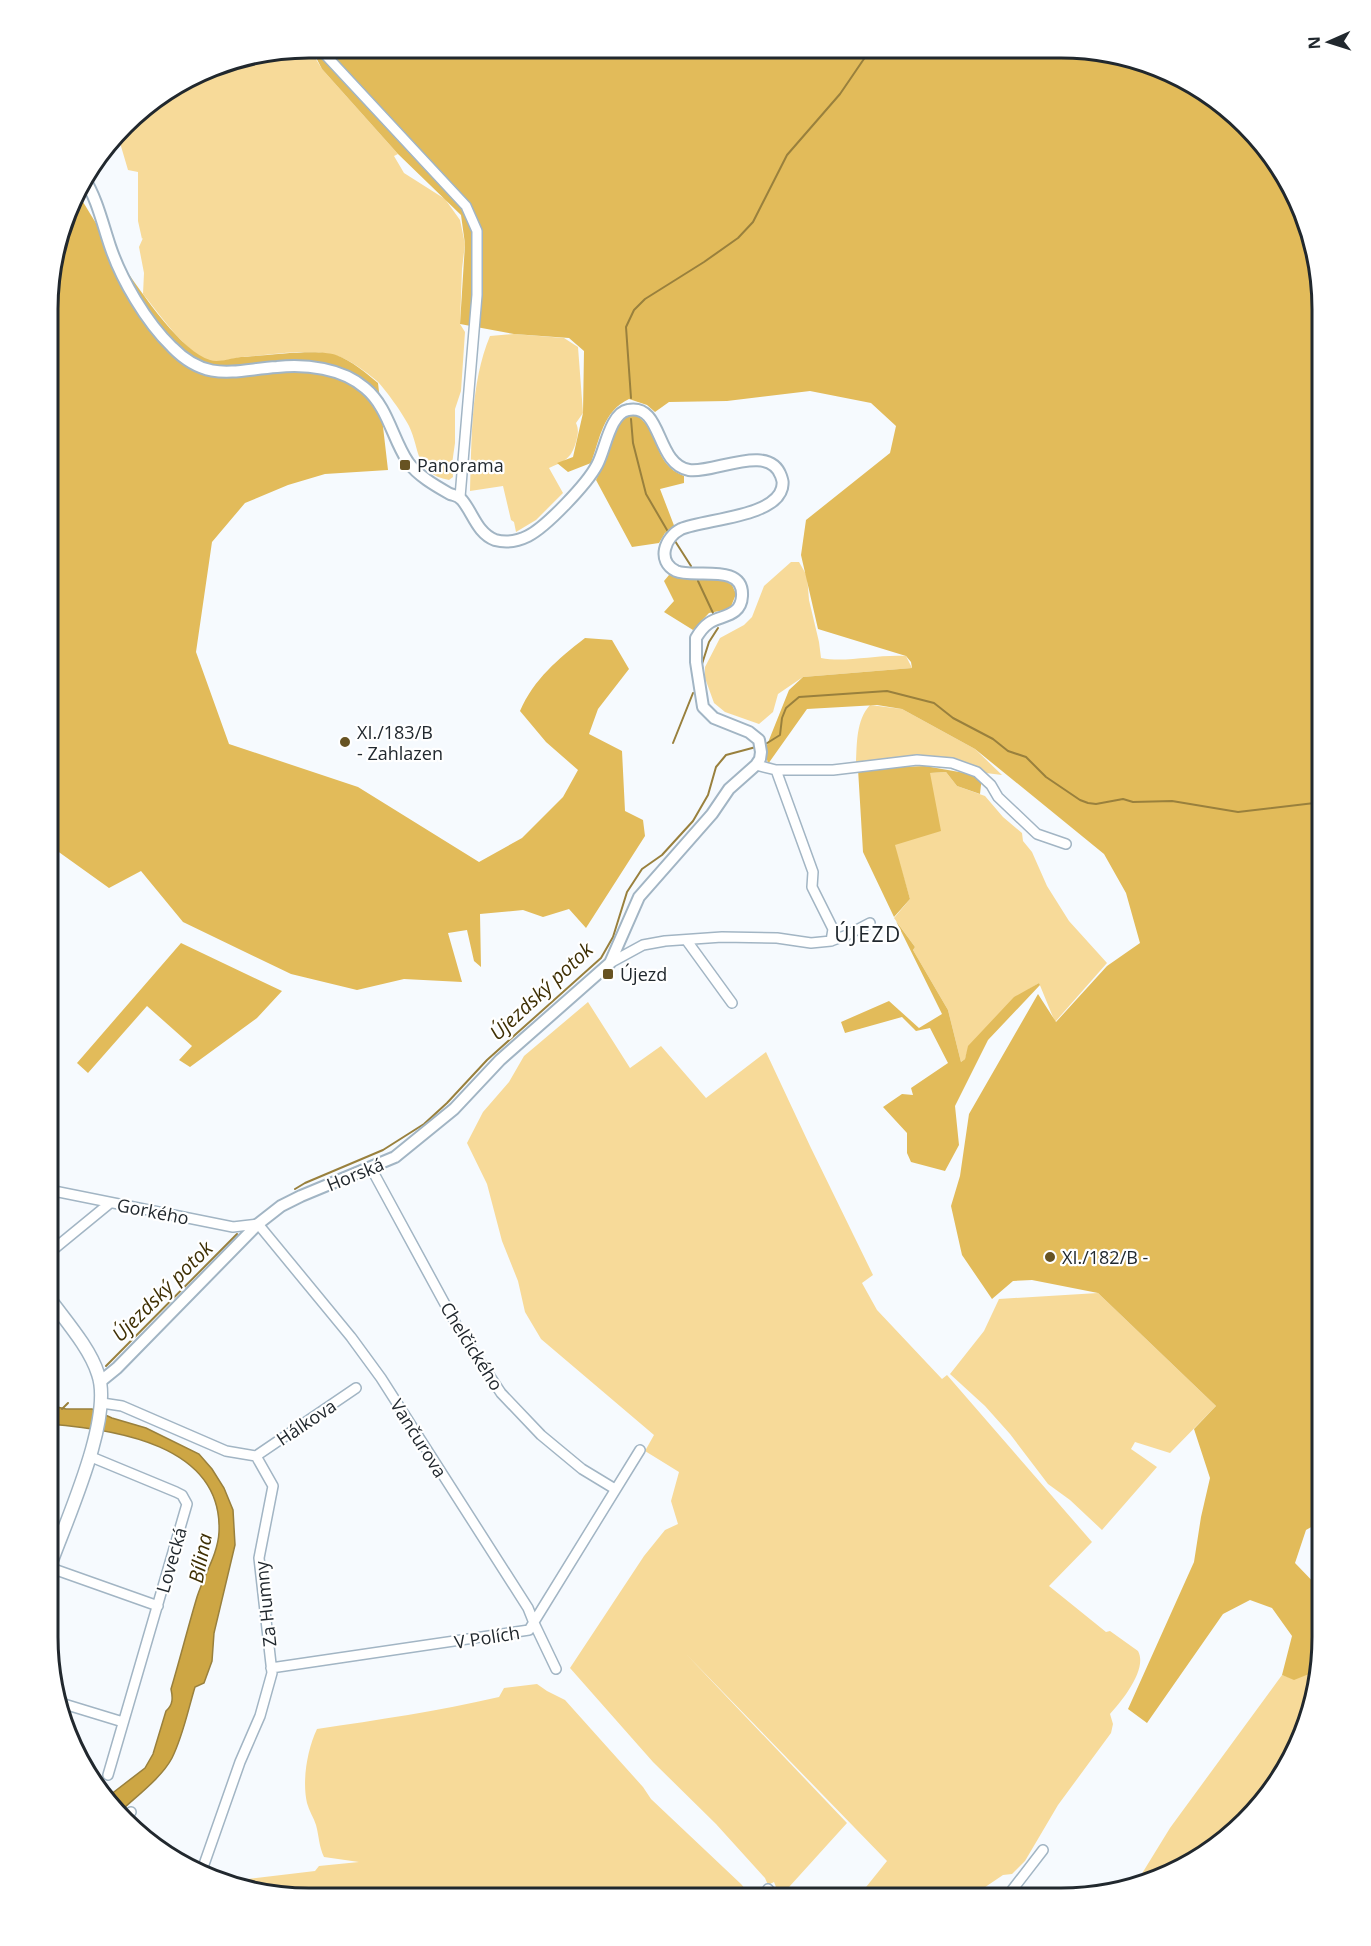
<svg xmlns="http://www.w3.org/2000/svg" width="1371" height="1946" font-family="'Open Sans',sans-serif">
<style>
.green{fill:#f7da99}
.forest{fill:#e2bb5a}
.water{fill:#cda644;stroke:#99803d;stroke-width:1.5}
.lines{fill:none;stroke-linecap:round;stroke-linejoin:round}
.stream{stroke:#99803d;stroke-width:2}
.minor-casing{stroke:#a2b5c4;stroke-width:12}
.tertiary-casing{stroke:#a2b5c4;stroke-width:14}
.secondary-casing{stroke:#a2b5c4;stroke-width:15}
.minor{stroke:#fff;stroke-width:9}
.tertiary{stroke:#fff;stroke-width:10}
.secondary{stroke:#fff;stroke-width:12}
.poi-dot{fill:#675322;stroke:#fff;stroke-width:2}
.labels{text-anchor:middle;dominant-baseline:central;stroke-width:4.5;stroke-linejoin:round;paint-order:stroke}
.poi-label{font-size:18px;fill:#21282e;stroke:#fff;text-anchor:start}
.street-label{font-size:18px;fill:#21282e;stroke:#fff}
.water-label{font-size:20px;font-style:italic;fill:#3f3004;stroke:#fff}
.quarter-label{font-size:21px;letter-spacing:1.5px;fill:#21282e;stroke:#fff}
.rim{fill:none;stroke:#21282e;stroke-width:3}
</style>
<rect width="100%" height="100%" fill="#f6fafe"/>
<path class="green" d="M309 48 322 69 398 154 394 156 404 173 445 199 460 220 465 244 462 269 460 324 465 332 461 391 455 409V443L452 464 453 477 449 480C414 473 421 451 409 426 403 414 386 390 377 381 365 371 349 359 334 355 310 348 268 355 243 357 233 358 220 363 211 361 189 357 157 311 143 294L144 273 139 247 143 238 142 239 138 221V172L128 170 118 136 137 113 225 62 267 55 270 61 277 56 276 54Z
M514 334 564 338 578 347 583 413 576 423C579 430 578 434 576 442 571 459 565 461 549 468L563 493 536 520 516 532 514 522 511 520 503 486 470 491C472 440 470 384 490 336Z
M791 562H799L807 576 809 600 819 642 821 658C846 663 878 654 906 656L912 668 803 677 778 694 773 712 759 724 725 712 714 703 705 678V667L720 638 744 625 752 617 764 586Z
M870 705 902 709 975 749 1002 775 978 772 962 765 856 763C857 744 856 720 870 705Z
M946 772 957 786 985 796 1003 817 1022 833 1023 841 1032 852 1047 886 1069 921 1107 963 1055 1022 1039 983 1029 989 969 1046 965 1059 961 1062 948 1010 913 950 915 947 894 918 910 899 894 845 930 773Z
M588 1002 630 1068 661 1046 706 1098 766 1052 810 1146 873 1275 862 1283 877 1310 942 1379 947 1375 1092 1542 1049 1586 1106 1632 1110 1631 1138 1651C1148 1669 1122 1701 1110 1714L1113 1724 1111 1733 1058 1805 1025 1861 1012 1874 1003 1875 969 1898 858 1897 887 1861 686 1654 847 1823 780 1897 774 1882 768 1885 765 1878 716 1824 653 1762 570 1668 644 1556 665 1530 678 1524 671 1501 679 1472 645 1451 654 1435 541 1339 525 1312 518 1281 502 1241 487 1184 467 1143 483 1112 509 1082 524 1056Z
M1098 1293 1216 1406 1170 1453 1135 1442 1131 1449 1157 1467 1102 1530 1070 1500 1048 1484 1010 1434 985 1406 950 1374 984 1331 999 1299Z
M1316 1670H1319L1309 1721 1279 1782 1234 1833 1177 1871 1138 1880 1170 1828 1282 1675 1294 1679Z
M537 1684 547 1691 565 1700 643 1787 651 1799 741 1884 752 1897 276 1896 223 1882 315 1871 319 1866 359 1862 324 1857C319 1847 319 1836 316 1825 314 1818 309 1811 307 1803 302 1781 307 1750 317 1729 378 1720 438 1711 499 1697L504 1688Z"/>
<path class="forest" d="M311 48 1096 50 1161 68 1220 102 1296 194 1323 309 1322 1521 1306 1530 1295 1563 1322 1591V1654L1319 1670 1294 1680 1282 1675 1292 1636 1272 1608 1250 1600 1223 1614 1147 1723 1128 1709 1194 1562 1201 1517 1210 1478 1194 1429 1216 1406 1098 1293 1032 1280 1013 1281 992 1299 962 1255 951 1206 960 1176 969 1114 1038 994 1056 1022 1107 966 1140 943 1126 893 1104 854 975 749 902 709 877 705 807 709 768 764 765 750 789 690 803 677 912 668 911 662 906 656 818 629 801 555 806 520 890 453 896 426 871 403 810 391 727 401 669 402 655 412 647 405 629 399C603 411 600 439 591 463L568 472 557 463 573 457 583 413 584 351 569 338 514 334 460 324 465 244 461 215 398 154 322 69Z
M78 194C102 232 169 348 210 360 218 363 232 358 241 357 264 356 317 348 336 355 352 361 366 373 378 383L388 470 325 474 288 485 245 503 212 542 196 652 229 744 358 787 479 862 522 838 563 797 578 770 546 742 520 711C534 679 558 659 585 638L612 640 629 669 598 709 589 734 622 751 625 811 643 820 645 836 586 928 569 909 543 917 523 910 480 914 481 967 474 961 467 930 448 933 462 982 404 979 357 990 291 974 183 922 141 871 109 888 49 845 50 275Z
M636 415C663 433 651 463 684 476V483L660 489 675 528 665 533 659 543 632 547 596 480 606 459 619 423 627 416Z
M669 575 723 580 732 585 736 594 730 609 709 613 693 630 664 612 674 601 664 581Z
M925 766 982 776 980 794 957 786 946 772 930 773 941 831 895 845 910 899 894 917 863 852 858 769Z
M896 921 915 947 913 950 948 1010 961 1062 965 1059 968 1046 1014 997 1039 983 1040 985 988 1040 955 1106 959 1145 945 1171 911 1162 907 1153V1133L883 1107 902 1094 913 1095 911 1088 948 1063 930 1028 916 1031 902 1017 845 1033 841 1022 889 1001 919 1028 942 1014Z
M181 943 282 991 257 1018 190 1067 179 1060 192 1046 147 1006 88 1073 77 1063Z"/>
<path class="water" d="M48 1405 66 1409H92L112 1418 146 1428 199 1454 212 1469 224 1488 233 1510 235 1545 214 1633 212 1661 204 1683 195 1687C188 1710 183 1736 172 1758 162 1777 138 1795 123 1809L110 1795 145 1768 153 1754 166 1711C173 1705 173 1698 171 1689 180 1659 188 1627 197 1597 204 1575 218 1554 219 1532 223 1444 113 1429 48 1424Z"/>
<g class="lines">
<path class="stream" d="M631 398 626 327 634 310 645 299 704 262 738 238 753 222 787 155 840 94 870 50
M631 419 633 443 646 494 667 530
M675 541 691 566
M698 581 713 613
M702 664 709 642 718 628
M673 743 693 693
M764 745 780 735 782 718 786 708 799 697 887 691 934 703 953 718 993 739 1008 751 1026 757 1046 777 1080 800 1088 803 1096 804 1123 799 1133 802 1172 801 1238 812 1323 802
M295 1189 305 1183 383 1150 424 1124 447 1103 487 1060 601 958 613 937 627 892 642 869 662 855 693 821 708 795 716 767 726 755 756 747
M106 1366 237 1234
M62 1409 68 1403"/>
<g class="minor-casing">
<path id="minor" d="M319 48 466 206 477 231V295L460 497
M756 765 776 770H833L917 760 952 763 977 772 991 785 998 797 1037 834 1066 844
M776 770 813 872 812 887 833 929 831 941
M687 941 732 1003
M610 963 643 945 665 941 722 937 777 938 811 943 831 941 847 935 870 923
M371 1168 458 1328 501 1393 541 1435 582 1469 615 1489
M49 1190 233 1227 258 1224 351 1337 381 1378 528 1608 534 1623 556 1669
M49 1253 110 1203
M102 1403 122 1406 226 1451 256 1456 273 1486 259 1558 272 1673 260 1716 240 1762 201 1873
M89 1456 176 1492 182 1495 187 1504 108 1775
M256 1456 356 1388
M48 1567 158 1606
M271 1668 529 1630 640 1450
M64 1704 123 1722
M127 1816 131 1812
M768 1889 775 1897
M1006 1898 1043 1850"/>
</g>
<g class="tertiary-casing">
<path id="tertiary" d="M84 178C97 199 102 222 110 246 121 279 146 322 172 347 207 383 234 370 277 367 306 364 342 368 365 388 388 407 392 438 408 462 418 476 436 486 450 494 456 496 457 495 462 500 473 513 477 533 495 540 506 543 518 541 528 536 546 527 587 484 597 465 605 451 610 413 628 410 663 403 655 464 689 470 713 474 769 442 781 476 783 482 783 482 782 488 775 517 705 519 681 529 665 537 656 561 676 571 693 579 744 562 742 596 741 617 721 615 709 623 703 627 699 633 696 638V662L703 707 714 718 749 732 759 740 761 752 760 759 756 765 729 789 712 814 639 897 610 963 500 1060 454 1109 395 1157 301 1196 281 1206 258 1224 117 1368 101 1381"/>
</g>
<g class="secondary-casing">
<path id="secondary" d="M48 1571C64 1525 114 1419 98 1374 90 1348 65 1320 49 1298"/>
</g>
<use href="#minor" class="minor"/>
<use href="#tertiary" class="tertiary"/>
<use href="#secondary" class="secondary"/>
</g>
<g class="poi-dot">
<rect x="399" y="459" width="12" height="12" rx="3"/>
<circle cx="345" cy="742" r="6"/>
<rect x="602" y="968" width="12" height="12" rx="3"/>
<circle cx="1050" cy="1257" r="6"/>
</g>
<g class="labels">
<g class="poi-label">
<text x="417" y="465">Panorama</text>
<text x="357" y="732">XI./183/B<tspan x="357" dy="21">- Zahlazen</tspan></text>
<text x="620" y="974">Újezd</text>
<text x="1062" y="1257">XI./182/B -</text>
</g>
<g class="street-label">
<text transform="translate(355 1174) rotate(-22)">Horská</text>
<text transform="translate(153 1211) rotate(11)">Gorkého</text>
<text transform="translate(472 1346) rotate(58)">Chelčického</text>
<text transform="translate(306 1422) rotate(-34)">Hálkova</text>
<text transform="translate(419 1438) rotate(58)">Vančurova</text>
<text transform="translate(171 1560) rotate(-74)">Lovecká</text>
<text transform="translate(265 1604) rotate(-96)">Za Humny</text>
<text transform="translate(487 1637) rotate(-9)">V Polích</text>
</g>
<g class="water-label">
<text transform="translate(541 991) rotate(-43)">Újezdský potok</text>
<text transform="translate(162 1291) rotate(-45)">Újezdský potok</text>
<text transform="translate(200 1558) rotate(-79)">Bílina</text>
</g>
<g class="quarter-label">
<text x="868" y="934">ÚJEZD</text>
</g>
</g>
<path d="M0 0H1371V1946H0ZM309 58H1061A251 251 0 0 1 1312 309V1637A251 251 0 0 1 1061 1888H309A251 251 0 0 1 58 1637V309A251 251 0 0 1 309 58Z" fill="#fff" fill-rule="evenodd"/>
<path class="rim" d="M309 58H1061A251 251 0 0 1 1312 309V1637A251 251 0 0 1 1061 1888H309A251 251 0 0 1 58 1637V309A251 251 0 0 1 309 58Z"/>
<g transform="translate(1329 42) rotate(267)" stroke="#ffffff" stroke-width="4.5" paint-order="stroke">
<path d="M0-4.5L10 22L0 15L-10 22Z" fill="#21282e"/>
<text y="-9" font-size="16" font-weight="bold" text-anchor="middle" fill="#21282e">N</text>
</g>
</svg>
